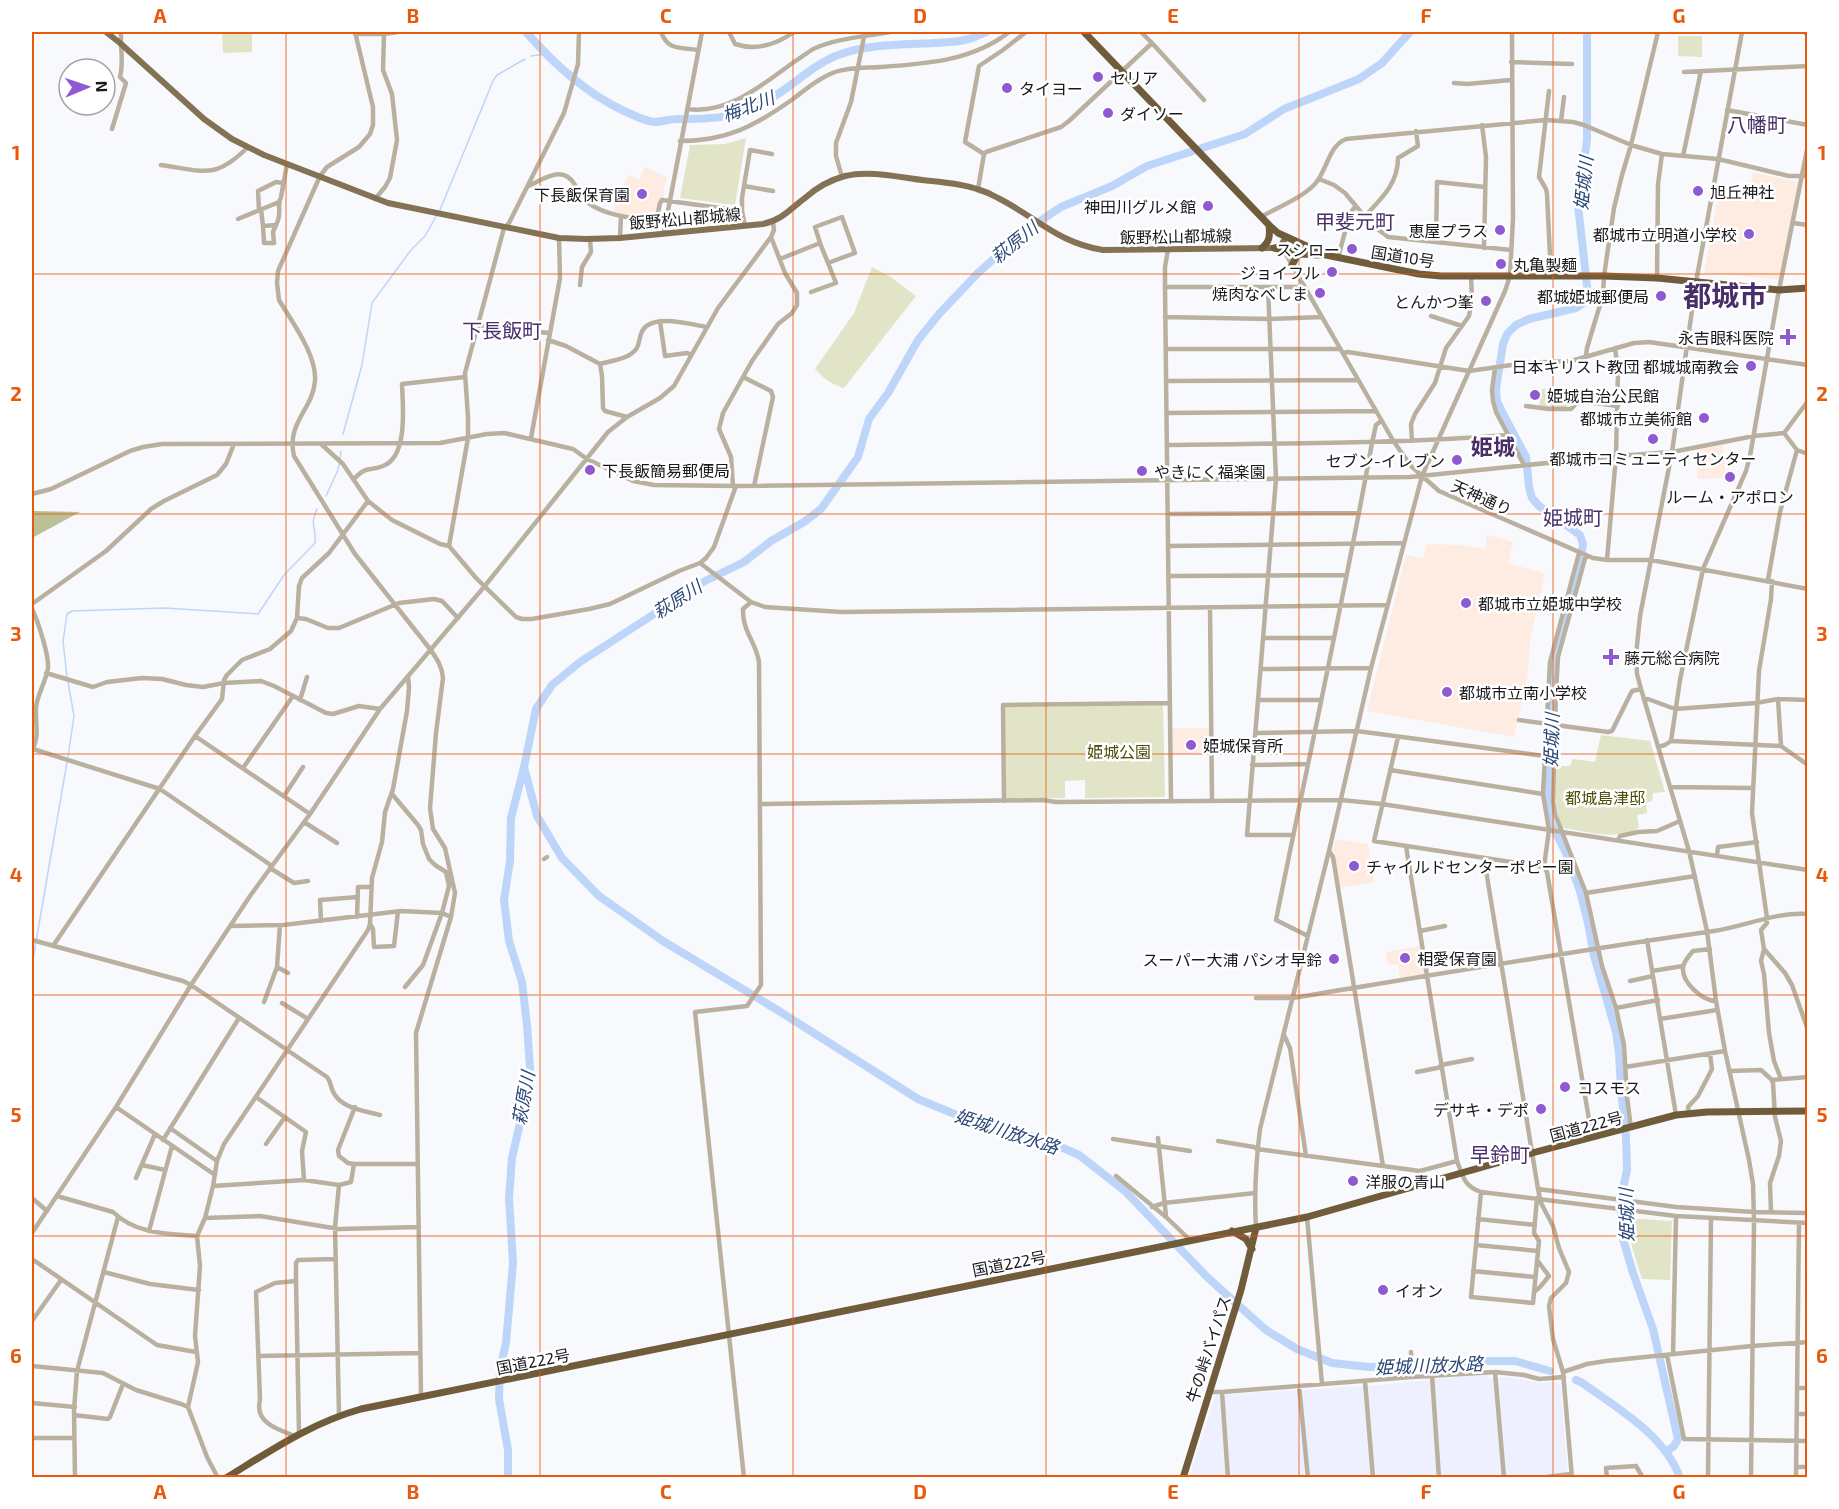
<svg xmlns="http://www.w3.org/2000/svg" width="1839" height="1509" font-family="'Exo 2','Noto Sans JP',sans-serif">
<style>
.built{fill:#eef0ff}
.education{fill:#feebe2}
.green{fill:#e1e4c7}
.forest{fill:#bcc096}
.lines{fill:none;stroke-linecap:round;stroke-linejoin:round}
.stream{stroke:#bdd5f9;stroke-width:1.5}
.river{stroke:#bdd5f9;stroke-width:8}
.minor{stroke:#bab09f;stroke-width:4.5}
.major{stroke:#847255;stroke-width:6}
.highway{stroke:#705c3a;stroke-width:7}
.grid{fill:none;stroke:#e8590c;stroke-width:1.5;stroke-opacity:0.55}
.poi-dot{fill:#8f59d1;stroke:#fff;stroke-width:2}
.labels{text-anchor:middle;dominant-baseline:central;stroke-width:5;stroke-linejoin:round;paint-order:stroke}
.poi-label{font-size:16px;fill:#19191d;stroke:#fff;text-anchor:start}
.street-label{font-size:16px;fill:#19191d;stroke:#fff}
.park-label{font-size:16px;fill:#4c4e07;stroke:#fff}
.water-label{font-size:18px;font-style:italic;fill:#294876;stroke:#fff}
.quarter-label{font-size:20px;fill:#482f69;stroke:#fff}
.district-label{font-size:22px;font-weight:bold;fill:#482f69;stroke:#fff}
.town-label{font-size:28px;font-weight:bold;fill:#482f69;stroke:#fff}
.neatline{fill:none;stroke:#e8590c;stroke-width:2}
.grid-label{font-size:20px;text-anchor:middle;font-weight:bold;fill:#e8590c}
</style>
<rect width="100%" height="100%" fill="#f8f9fd"/>
<path class="built" d="M1487 1374 1488 1378 1506 1377 1541 1383 1553 1382 1559 1384 1561 1388 1568 1477 1189 1478 1215 1395 1378 1385Z"/>
<path class="education" d="M645 167 667 177 663 190 665 192 663 197 660 200 656 219 613 212 628 175 639 180Z
M1753 172 1798 182 1779 279 1704 273 1719 190 1748 195Z
M1723 445 1726 478 1698 479 1695 450Z
M1487 535 1513 542 1508 563 1545 574 1530 639 1528 674 1514 737 1367 711 1406 555 1423 559 1427 544 1462 545 1485 549Z
M1172 728H1211L1209 753 1173 754Z
M1336 839 1368 844 1374 882 1340 888 1333 849Z
M1420 946 1424 974 1400 978 1398 964 1388 965 1386 952Z"/>
<path class="green" d="M222 32H252V52L223 53Z
M1678 36H1702V57L1678 56Z
M746 138 735 205 680 198 690 145 725 144Z
M872 267 891 277 916 296 844 388C831 384 824 379 815 369L854 313Z
M1542 389 1580 391C1574 412 1557 408 1539 406Z
M1163 705 1165 797 1085 798V780L1065 781V798H1006L1005 707Z
M1601 735 1650 741 1665 792 1653 793 1652 801 1646 803 1647 813 1637 815 1639 827C1621 842 1584 831 1563 828 1553 807 1555 789 1555 766H1570L1573 759 1595 762Z
M1627 1218 1672 1221 1670 1280 1642 1279 1632 1247Z"/>
<path class="forest" d="M32 511H35L80 512 32 538Z"/>
<g class="lines">
<path class="stream" d="M531 56 545 54
M440 210 493 81 497 75 525 59
M343 434 362 365 372 303 411 250 425 236 437 215
M340 459 341 451
M326 496 338 470 339 464
M67 677 63 641 67 614 72 611 165 608 258 614 284 575 315 543C317 528 309 526 317 509
M68 682 74 716 68 757
M32 965 67 762"/>
<path class="river" d="M526 32C554 64 585 93 624 111 634 115 644 121 654 122 662 122 669 119 677 119 708 119 732 119 761 104 788 91 810 66 838 55 877 41 920 46 960 41L972 38 986 32
M1587 32V140L1578 205 1588 295 1585 302 1576 308 1529 319 1516 325 1507 334 1503 344 1496 389 1497 401 1502 412 1526 457 1529 487 1532 498 1539 506 1580 535 1583 544 1580 563 1554 659 1551 680 1547 797 1551 823 1566 853 1580 891 1588 923 1594 956 1616 1032 1619 1053 1621 1089 1626 1137 1627 1170 1622 1193 1621 1219 1623 1239 1633 1273 1653 1329 1678 1439 1674 1446 1666 1452
M524 767 537 816 562 858 599 896 663 941 779 1011 918 1099 957 1115 1042 1139 1079 1155 1125 1191 1207 1277 1266 1330 1297 1349 1332 1363 1369 1367 1418 1365 1471 1361H1515L1550 1371
M1576 1380 1581 1382C1617 1408 1665 1435 1680 1478
M508 1478V1450L499 1399 500 1369 506 1343 513 1263 509 1198 512 1158 526 1097 530 1068 527 1025 522 982 509 941 504 900 510 861 511 818 524 767 536 709 552 685 580 662 705 581 744 562 771 541 804 522 821 509 858 457 869 419 888 393 918 340 939 314 978 273 1025 231 1061 207 1112 186 1147 166 1245 134 1284 109 1359 79 1382 63 1410 32"/>
<path class="minor" d="M355 32 373 107V125L370 134 359 147 327 167 320 176 278 271 277 283 279 300C292 322 317 355 315 381 313 409 286 423 294 456L355 554 430 649C437 659 442 666 443 678L436 733 430 808 433 829 445 848 455 893 451 917 416 1033 421 1396
M661 32C668 51 680 47 698 50
M729 32 735 44C756 51 777 44 794 32
M1141 32 1152 43
M1742 32 1696 282 1672 452 1640 616 1636 655 1637 674 1641 689 1689 851 1707 931 1716 1001 1725 1051 1749 1160 1753 1184 1754 1221 1751 1478
M355 34H384L383 70 392 94 397 140 390 178 385 187 375 199
M384 34 398 32
M1511 62 1572 64
M1684 72 1808 66
M1454 83 1467 84 1511 80
M1549 91 1539 177 1546 189 1547 194 1551 276
M687 109C728 115 763 84 794 62 800 58 807 53 813 49 837 38 864 37 890 32
M1727 110 1808 125
M1561 121 1564 97
M1482 125 1486 157 1484 248
M112 129 126 83 120 77C124 62 120 47 121 32
M680 141C727 141 755 126 793 99 806 89 819 78 835 72 849 67 865 68 880 67 925 64 973 61 1009 32
M984 154 965 142 979 66 1003 50 1026 32
M1683 156 1701 71
M161 165C204 171 215 180 248 147
M842 177 836 156V143L851 102 865 32
M1319 179 1334 185 1345 193 1371 224 1388 237 1511 250
M744 186 773 191
M527 187C543 179 563 164 575 185 580 194 584 201 593 206 612 217 635 218 656 222L660 203 662 200 742 211 745 226
M978 189 984 154 986 152 1061 127 1069 121 1152 43 1204 100
M261 209 263 226
M259 210 258 191 276 182 284 183
M742 211V198L750 150 772 154
M1261 217C1278 207 1300 199 1314 185 1327 172 1328 146 1346 139L1546 120 1573 122 1584 125 1631 145 1662 154 1718 159 1789 176H1808
M1364 217C1381 199 1398 184 1398 158L1418 146 1416 131
M238 219 279 202
M1793 223 1808 225
M276 225 273 232 274 243H264L263 226 276 225C283 212 276 206 281 197L287 164
M664 232 702 32
M620 238 621 216
M1285 240 1284 251 1394 442 1411 466 1439 491 1593 558 1607 560H1651L1808 589
M1436 242 1437 182 1485 187
M1168 249 1165 267V287L1171 801
M1338 258 1350 213 1356 206
M780 259 820 243 815 227 842 217 855 253 828 263 820 243
M1657 278 1658 184 1662 154
M580 285 582 267 591 252 590 239
M1165 287H1305
M1268 288 1276 479 1247 835H1293
M811 292 836 283 828 263
M1431 316 1462 326
M1165 317 1269 319 1322 317
M660 321 665 356 687 353 691 355
M478 325C502 327 525 331 549 333
M548 340 566 346 600 364 602 376 603 408 605 411 627 417
M1166 349H1340
M1343 353 1348 352 1469 371 1526 363 1571 361 1634 343 1649 342 1808 365
M1586 356 1587 348 1603 295 1604 276 1614 208 1622 175 1631 145 1658 32
M600 364C609 361 623 360 631 354 640 348 638 342 641 334 648 312 690 324 706 327
M1495 368 1492 390 1493 401 1496 412 1524 465
M743 377 771 391 773 397 754 486
M1167 381 1358 380
M1526 406 1549 409H1571L1579 401 1618 406
M1167 413 1375 411
M1784 433 1797 450 1808 454
M531 438 560 278 559 238
M1412 441 1411 424 1415 414 1435 383 1446 348 1469 316 1472 298 1471 276
M321 444 343 464 368 501 392 520 440 544 449 546 476 578 516 617 522 619H532L589 609 610 604 679 571 700 563 706 558 714 547 736 486
M1167 445C1281 443 1395 444 1509 435
M354 479C367 465 368 472 383 466 408 457 403 407 402 384L465 377
M733 486 731 457 719 429 723 413 752 361 778 324 792 313 797 305V293L785 273 771 237
M32 494 51 489 130 451 143 447 162 444 440 443 487 434 504 433 573 449 587 459 633 481 654 485 736 486 1410 477 1616 456 1672 452 1754 436 1784 433 1808 401
M1168 514 1359 513
M449 546 468 438V417L465 373 504 228 509 223 564 113 578 64 579 32
M1168 546 1403 543
M1579 553 1550 662 1543 794 1549 830 1544 867 1547 872 1592 1137
M1586 555 1558 657 1556 691 1553 801 1555 814 1586 893 1602 966 1616 1008 1624 1045 1627 1097 1631 1128
M1607 560 1616 456 1618 370 1615 348
M700 563 751 602 765 607 841 612 1387 605
M1168 576 1347 575
M1768 580 1780 512 1797 450
M1772 581 1771 599 1759 671 1752 813 1767 918V923L1761 930 1764 949 1761 961 1764 974 1769 1033 1774 1061 1781 1079
M32 604 106 551 151 509 164 501 217 475 226 464 234 444
M1210 607 1212 801
M32 609C38 621 49 655 48 668 46 682 37 694 36 708 35 723 40 737 32 750
M297 618 306 619 328 628H339L399 603 434 599 442 601 458 618
M1263 638H1334
M1261 669 1371 668
M46 673 93 687 107 682 142 678 162 679 186 685 203 687 224 683 261 681 274 686 326 713 333 714 359 706 380 709
M1778 699 1781 746
M300 700 307 677
M1258 700H1321
M1644 700 1648 699 1675 709 1756 703 1778 699 1808 700
M1519 720 1608 732 1612 731 1632 691 1641 689
M1255 733 1357 731 1544 756
M195 736 310 814
M1398 737 1374 841 1544 867
M1671 741 1680 680 1703 569 1746 471 1750 456 1779 290 1808 145
M1658 747 1665 745 1671 741 1781 746 1808 765
M33 749 160 789 272 866
M1252 765 1308 764
M243 768 293 696
M1390 770 1543 794
M1670 787 1753 788
M392 794 418 825 421 830 423 844 429 859 435 865 446 872 449 886 442 913 423 965 405 987
M284 796 303 767
M1004 801 1003 705 1169 703
M760 804 1043 800 1056 802 1341 800 1382 804 1808 870
M304 822 337 843
M1618 840 1620 836 1638 832 1657 831 1680 821
M1406 846 1457 1161C1463 1177 1464 1186 1481 1192L1676 1216 1808 1223
M1329 851 1333 857 1383 1166
M1717 855 1718 847 1757 842
M1484 858 1538 1189 1541 1203 1553 1226 1559 1248 1569 1272 1566 1283 1551 1298 1549 1306 1553 1339 1563 1372 1572 1478
M544 859 547 857
M270 868 294 883 308 881
M1586 893 1695 876
M357 917 358 887H371
M321 921 320 900 358 897
M370 924 373 929 374 947 394 946 398 911
M280 925 277 967 288 973
M230 926 283 925 401 911 442 913 451 917
M1420 931 1445 926
M1308 936 1276 920C1308 761 1343 603 1372 443L1376 425 1381 421
M32 940 183 981 191 985 327 1077C332 1083 330 1089 335 1095 344 1109 366 1111 380 1115
M1647 940 1676 1115
M53 946 195 736 222 699 224 680 227 675 242 660 270 649 291 631 297 618 299 586 302 578 329 553 368 501
M1710 949 1693 951C1689 956 1683 962 1683 968 1682 983 1703 1001 1716 1001
M1764 949 1785 973 1792 985 1808 1030
M1652 971 1683 966
M1630 981 1653 976
M1256 998H1293C1433 975 1573 951 1714 931 1746 926 1775 912 1808 914
M264 1002 277 967
M282 1003 308 1019
M1616 1008 1658 1000
M1660 1019 1717 1010
M1284 1035 1290 1048 1306 1156
M1441 1065 1472 1059
M1625 1067 1725 1051
M1729 1071 1761 1070 1772 1080
M1417 1072 1442 1067
M256 1097 306 1132 302 1151 304 1180
M116 1107 215 1175
M1689 1113 1688 1107 1698 1096 1712 1069 1710 1054
M170 1128 217 1161
M1158 1138 1166 1216
M1113 1139 1190 1151
M163 1140 239 1018
M1218 1141 1254 1147 1257 1149 1420 1171 1457 1161
M266 1144 285 1117
M354 1164 348 1163 339 1156 338 1150 355 1107
M142 1165 165 1170
M1116 1176 1166 1217 1190 1240
M136 1178 155 1134
M213 1186 304 1180 339 1185
M1538 1189 1676 1207 1754 1212 1808 1213
M1481 1192 1471 1297 1533 1303 1539 1241 1534 1233 1537 1198
M57 1196 113 1212C135 1234 168 1234 197 1236
M32 1198 47 1211
M1152 1207 1164 1203 1255 1193
M1771 1212 1770 1183 1779 1156 1781 1141 1775 1117 1773 1083 1772 1080 1808 1077
M1307 1217 1322 1384
M205 1218 260 1216 339 1229 419 1227
M1478 1219 1535 1225
M1256 1228C1254 1195 1256 1161 1260 1129L1329 851 1371 668 1422 476 1505 291 1510 276 1513 218 1512 32
M149 1231 172 1146
M32 1233 116 1107 191 985 250 896 310 814 380 709 484 587 608 432 627 417 660 398 674 386 718 308 771 237 774 230 773 222
M1476 1245 1538 1251
M32 1259 157 1345 196 1352
M1473 1271 1535 1277
M104 1272 150 1284 199 1290
M296 1281 299 1434
M1534 1292 1540 1287 1549 1276 1537 1260
M32 1321 61 1280
M1411 1352 1412 1377
M1673 1354 1676 1216
M1667 1355 1684 1439 1808 1441
M258 1356 420 1353
M32 1366 103 1373 136 1390 181 1404 188 1407
M1495 1372 1504 1478
M1563 1372 1587 1364 1606 1361 1752 1346 1808 1342
M1432 1375 1439 1478
M1365 1381 1373 1478
M1299 1386 1308 1478
M1797 1388H1808
M1209 1392H1222L1412 1377 1495 1372 1524 1375 1539 1379 1564 1377
M1222 1392 1228 1478
M32 1403 75 1407
M1797 1414H1808
M74 1415 108 1419 110 1417 123 1384
M339 1415 335 1227 339 1185 351 1182 354 1164H417
M295 1436C279 1430 254 1423 260 1400L256 1292 275 1283 296 1281V1263L298 1260 335 1259
M32 1438H74
M1796 1467H1808
M75 1478 74 1410 77 1371 118 1217
M218 1478 207 1457 188 1407 198 1362 195 1336 200 1266 197 1236 205 1218 213 1186 217 1161 224 1144 368 930 370 924 372 878 382 842 385 812 393 789 407 711 409 688 408 676
M744 1478 695 1012 747 1006 761 985 759 662C756 642 742 631 743 609L751 602
M1538 1478 1571 1474
M1607 1478 1606 1468 1636 1466 1643 1478
M1708 1478 1711 1219
M1796 1478 1799 1223"/>
<path class="major" d="M106 32 120 43 204 119 232 139 264 155 388 203 559 238 586 239 620 238 763 224C782 220 790 209 805 198 816 188 830 180 845 176 869 170 898 177 922 180 940 182 959 183 977 189 984 191 991 194 998 198 1036 217 1058 243 1103 250L1274 248 1281 245 1286 237
M1806 32 1808 34"/>
<path class="highway" d="M1084 32 1269 225 1278 233 1326 255 1419 274 1441 276H1604L1657 278 1779 290 1808 288
M1262 248C1270 241 1270 236 1269 225
M1274 248 1301 254 1320 255
M1292 265 1297 256 1301 254
M1232 1231 1246 1239 1252 1249
M226 1478C270 1451 311 1423 361 1409L1307 1217 1532 1153 1676 1115 1707 1112 1808 1111
M1183 1478 1241 1290 1256 1228"/>
</g>
<path class="grid" d="M286 32V1478M540 32V1478M793 32V1478M1046 32V1478M1299 32V1478M1553 32V1478M32 274H1808M32 514H1808M32 754H1808M32 995H1808M32 1236H1808"/>
<g class="poi-dot">
<circle cx="1098" cy="77" r="6"/>
<circle cx="1007" cy="88" r="6"/>
<circle cx="1108" cy="113" r="6"/>
<circle cx="1698" cy="191" r="6"/>
<circle cx="642" cy="194" r="6"/>
<circle cx="1208" cy="206" r="6"/>
<circle cx="1500" cy="230" r="6"/>
<circle cx="1749" cy="234" r="6"/>
<circle cx="1352" cy="249" r="6"/>
<circle cx="1501" cy="264" r="6"/>
<circle cx="1332" cy="272" r="6"/>
<circle cx="1320" cy="293" r="6"/>
<circle cx="1661" cy="296" r="6"/>
<circle cx="1486" cy="301" r="6"/>
<path d="M1785 328h6v6h6v6h-6v6h-6v-6h-6v-6h6z"/>
<circle cx="1751" cy="366" r="6"/>
<circle cx="1535" cy="395" r="6"/>
<circle cx="1704" cy="418" r="6"/>
<circle cx="1653" cy="439" r="6"/>
<circle cx="1457" cy="460" r="6"/>
<circle cx="590" cy="470" r="6"/>
<circle cx="1142" cy="471" r="6"/>
<circle cx="1730" cy="477" r="6"/>
<circle cx="1466" cy="603" r="6"/>
<path d="M1608 648h6v6h6v6h-6v6h-6v-6h-6v-6h6z"/>
<circle cx="1447" cy="692" r="6"/>
<circle cx="1191" cy="745" r="6"/>
<circle cx="1354" cy="866" r="6"/>
<circle cx="1405" cy="958" r="6"/>
<circle cx="1334" cy="959" r="6"/>
<circle cx="1565" cy="1087" r="6"/>
<circle cx="1541" cy="1109" r="6"/>
<circle cx="1353" cy="1181" r="6"/>
<circle cx="1383" cy="1290" r="6"/>
</g>
<g class="labels">
<g class="poi-label">
<text x="1110" y="77">セリア</text>
<text x="1019" y="88">タイヨー</text>
<text x="1120" y="113">ダイソー</text>
<text x="1710" y="191">旭丘神社</text>
<text x="630" y="194" text-anchor="end">下長飯保育園</text>
<text x="1196" y="206" text-anchor="end">神田川グルメ館</text>
<text x="1488" y="230" text-anchor="end">恵屋プラス</text>
<text x="1737" y="234" text-anchor="end">都城市立明道小学校</text>
<text x="1340" y="249" text-anchor="end">スシロー</text>
<text x="1513" y="264">丸亀製麺</text>
<text x="1320" y="272" text-anchor="end">ジョイフル</text>
<text x="1308" y="293" text-anchor="end">焼肉なべしま</text>
<text x="1649" y="296" text-anchor="end">都城姫城郵便局</text>
<text x="1474" y="301" text-anchor="end">とんかつ峯</text>
<text x="1774" y="337" text-anchor="end">永吉眼科医院</text>
<text x="1739" y="366" text-anchor="end">日本キリスト教団 都城城南教会</text>
<text x="1547" y="395">姫城自治公民館</text>
<text x="1692" y="418" text-anchor="end">都城市立美術館</text>
<text x="1653" y="458" text-anchor="middle">都城市コミュニティセンター</text>
<text x="1445" y="460" text-anchor="end">セブン-イレブン</text>
<text x="602" y="470">下長飯簡易郵便局</text>
<text x="1154" y="471">やきにく福楽園</text>
<text x="1730" y="496" text-anchor="middle">ルーム・アポロン</text>
<text x="1478" y="603">都城市立姫城中学校</text>
<text x="1624" y="657">藤元総合病院</text>
<text x="1459" y="692">都城市立南小学校</text>
<text x="1203" y="745">姫城保育所</text>
<text x="1366" y="866">チャイルドセンターポピー園</text>
<text x="1417" y="958">相愛保育園</text>
<text x="1322" y="959" text-anchor="end">スーパー大浦 パシオ早鈴</text>
<text x="1577" y="1087">コスモス</text>
<text x="1529" y="1109" text-anchor="end">デサキ・デポ</text>
<text x="1365" y="1181">洋服の青山</text>
<text x="1395" y="1290">イオン</text>
</g>
<g class="street-label">
<text transform="translate(685 218) rotate(-5)">飯野松山都城線</text>
<text transform="translate(1176 236) rotate(-1)">飯野松山都城線</text>
<text transform="translate(1403 256) rotate(9)">国道10号</text>
<text transform="translate(1482 497) rotate(24)">天神通り</text>
<text transform="translate(1586 1126) rotate(-15)">国道222号</text>
<text transform="translate(1009 1263) rotate(-11)">国道222号</text>
<text transform="translate(1208 1349) rotate(-72)">牛の峠バイパス</text>
<text transform="translate(533 1361) rotate(-11)">国道222号</text>
</g>
<g class="park-label">
<text x="1119" y="751">姫城公園</text>
<text x="1605" y="797">都城島津邸</text>
</g>
<g class="water-label">
<text transform="translate(748 106) rotate(-21)">梅北川</text>
<text transform="translate(1583 183) rotate(-84)">姫城川</text>
<text transform="translate(1014 242) rotate(-39)">萩原川</text>
<text transform="translate(677 599) rotate(-33)">萩原川</text>
<text transform="translate(1551 740) rotate(-88)">姫城川</text>
<text transform="translate(523 1098) rotate(-80)">萩原川</text>
<text transform="translate(1007 1131) rotate(18)">姫城川放水路</text>
<text transform="translate(1626 1215) rotate(-91)">姫城川</text>
<text transform="translate(1429 1365) rotate(-2)">姫城川放水路</text>
</g>
<g class="quarter-label">
<text x="1757" y="124">八幡町</text>
<text x="1355" y="221">甲斐元町</text>
<text x="502" y="330">下長飯町</text>
<text x="1573" y="517">姫城町</text>
<text x="1500" y="1154">早鈴町</text>
</g>
<g class="district-label">
<text x="1493" y="446">姫城</text>
</g>
<g class="town-label">
<text x="1725" y="295">都城市</text>
</g>
</g>
<rect width="1839" height="1509" fill="none" stroke="#ffffff" stroke-width="66"/>
<g transform="translate(87 87) rotate(88)"><circle r="28" fill="#ffffff" stroke="#a3a3a5" stroke-width="1.5"/>
<path d="M0-4.5L10 22L0 15L-10 22Z" fill="#8f59d1"/>
<text y="-9" font-size="16" font-weight="bold" text-anchor="middle" fill="#19191d">N</text>
</g>
<rect x="33" y="33" width="1773" height="1443" class="neatline"/>
<g class="grid-label">
<text x="160" y="23">A</text>
<text x="413" y="23">B</text>
<text x="666" y="23">C</text>
<text x="920" y="23">D</text>
<text x="1173" y="23">E</text>
<text x="1426" y="23">F</text>
<text x="1679" y="23">G</text>
<text x="16" y="160">1</text>
<text x="1822" y="160">1</text>
<text x="16" y="401">2</text>
<text x="1822" y="401">2</text>
<text x="16" y="641">3</text>
<text x="1822" y="641">3</text>
<text x="16" y="882">4</text>
<text x="1822" y="882">4</text>
<text x="16" y="1122">5</text>
<text x="1822" y="1122">5</text>
<text x="16" y="1363">6</text>
<text x="1822" y="1363">6</text>
<text x="160" y="1499">A</text>
<text x="413" y="1499">B</text>
<text x="666" y="1499">C</text>
<text x="920" y="1499">D</text>
<text x="1173" y="1499">E</text>
<text x="1426" y="1499">F</text>
<text x="1679" y="1499">G</text>
</g>
</svg>
